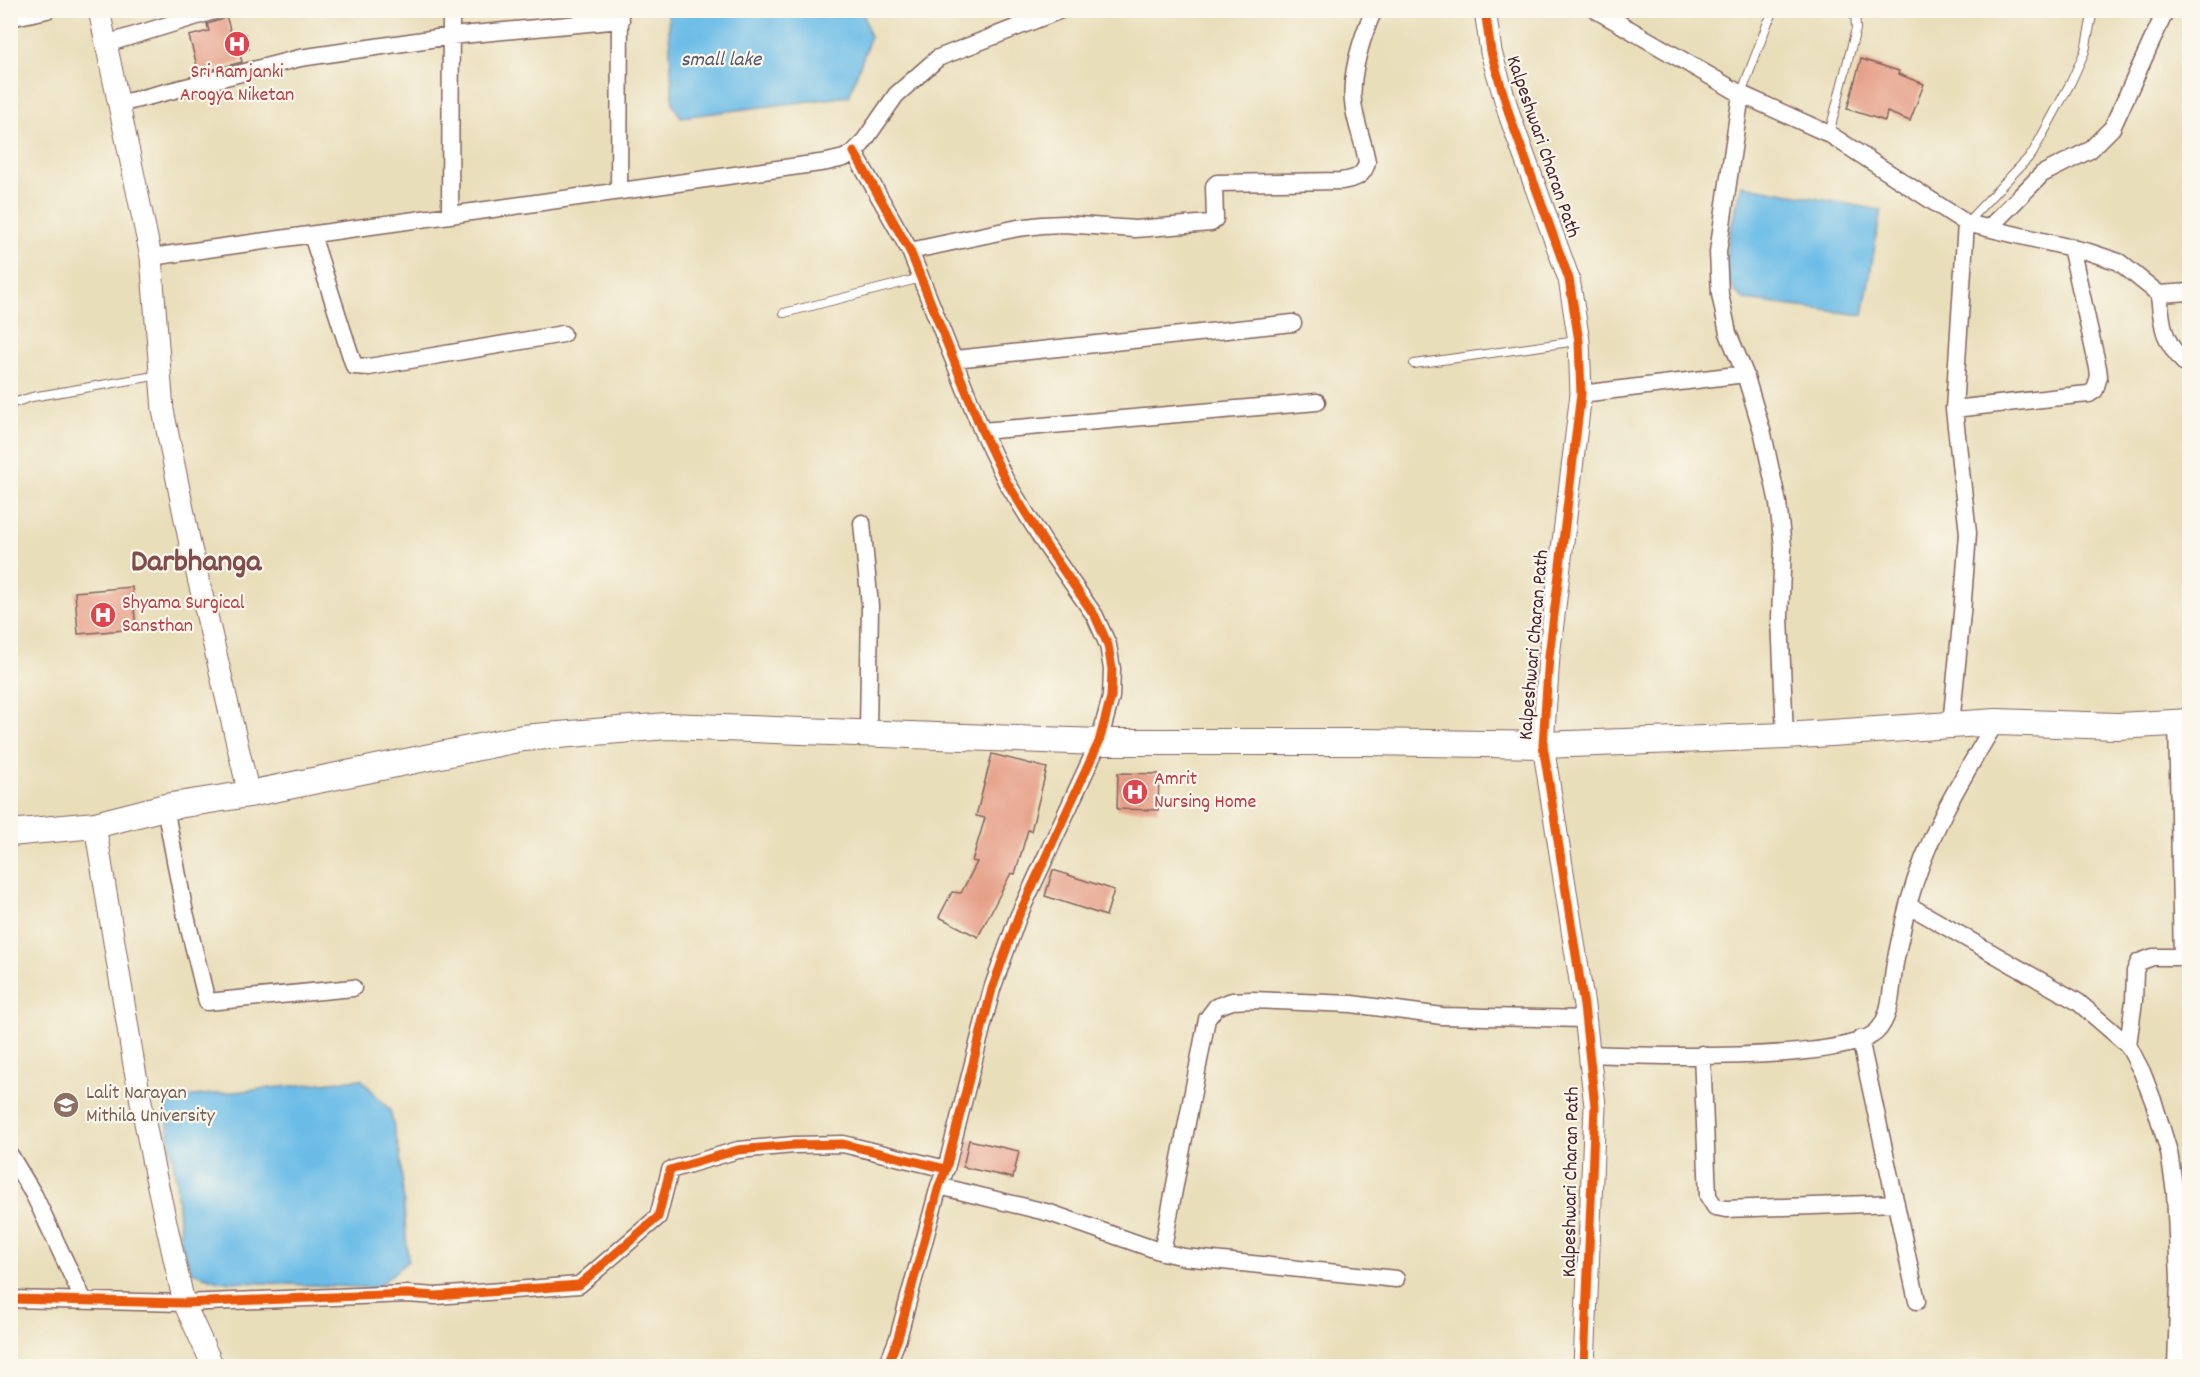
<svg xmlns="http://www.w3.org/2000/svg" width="2200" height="1377" font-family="Dekko,sans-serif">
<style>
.water{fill:#6bbce7;stroke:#5a6e89;stroke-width:1.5}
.building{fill:#e69f87}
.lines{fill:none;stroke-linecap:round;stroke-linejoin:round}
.service-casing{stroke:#82625d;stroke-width:10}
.minor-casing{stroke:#82625d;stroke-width:19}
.tertiary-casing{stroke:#82625d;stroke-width:23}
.primary-casing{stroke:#82625d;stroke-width:28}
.service{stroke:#fff;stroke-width:8}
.minor{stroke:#fff;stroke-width:16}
.tertiary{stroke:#fff;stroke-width:21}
.primary{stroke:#fff;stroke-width:26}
.cycleway-casing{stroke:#fbf7ec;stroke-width:13}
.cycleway{stroke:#e8590c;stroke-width:9}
.labels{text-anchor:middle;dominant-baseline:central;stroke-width:4.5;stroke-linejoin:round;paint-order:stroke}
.health-label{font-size:20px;fill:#be3a42;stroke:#fbf7ec;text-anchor:start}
.street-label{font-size:20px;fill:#4a1f2b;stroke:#fbf7ec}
.education-label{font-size:20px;fill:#785e54;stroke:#fbf7ec;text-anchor:start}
.water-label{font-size:21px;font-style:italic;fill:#56566d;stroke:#fbf7ec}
.town-label{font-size:32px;font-weight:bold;fill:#814c4b;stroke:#fbf7ec}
</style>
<rect width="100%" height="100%" fill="#fbf7ec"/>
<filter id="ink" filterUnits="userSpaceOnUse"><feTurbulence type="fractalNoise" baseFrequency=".0167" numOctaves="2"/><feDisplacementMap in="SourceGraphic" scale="12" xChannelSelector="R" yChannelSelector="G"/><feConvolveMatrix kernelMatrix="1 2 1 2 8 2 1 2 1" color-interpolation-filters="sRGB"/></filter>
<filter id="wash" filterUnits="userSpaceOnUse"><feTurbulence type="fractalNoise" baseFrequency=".008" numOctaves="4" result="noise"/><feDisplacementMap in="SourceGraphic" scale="24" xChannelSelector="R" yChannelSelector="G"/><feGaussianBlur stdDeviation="1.35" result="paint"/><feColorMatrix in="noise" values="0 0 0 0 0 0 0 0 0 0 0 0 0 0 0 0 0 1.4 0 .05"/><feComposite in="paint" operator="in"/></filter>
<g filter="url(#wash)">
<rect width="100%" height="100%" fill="#e9deba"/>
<path class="water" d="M668 11H863L870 38 849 96 681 117 673 105Z
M1742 185 1881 210 1863 315 1745 300C1742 297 1737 294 1734 290 1715 266 1736 213 1742 185Z
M361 1079 390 1110 400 1155 408 1261 376 1288 219 1281 192 1272 181 1244 176 1180 164 1099Z"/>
<g id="blocks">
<path class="building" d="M226 15 232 37 246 34 249 49 239 51 242 62 199 73 189 36 209 31 207 24 221 20Z
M1861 59 1899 71 1898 74 1924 84 1910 121 1887 112 1885 121 1847 109Z
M132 587 136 629 78 634 75 592Z
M992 754 1047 768 1031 831 1028 830 1015 874 1011 873 978 937 939 917 952 892 961 893 977 862 972 861 985 818 976 816Z
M1118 773 1159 774 1158 810 1117 809Z
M1053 870 1114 890 1106 916 1045 896Z
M969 1140 1019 1151 1013 1178 963 1167Z"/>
</g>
</g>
<g filter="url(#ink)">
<use href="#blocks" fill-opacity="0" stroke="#82625d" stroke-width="1.5"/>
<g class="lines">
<g class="service-casing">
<path id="service" d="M1741 94 1768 22 1775 10
M1829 134 1856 29 1855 10
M1966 223 2032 154 2071 82 2085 51 2093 10
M784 313 921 278
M1414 364 1577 341
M10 404 32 397 160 375"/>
</g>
<g class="minor-casing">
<path id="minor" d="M1596 10 1741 94 1829 134 1966 223 2089 252 2119 262 2159 294 2190 292
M10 18 47 10
M106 44 217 10
M1741 94 1718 252 1720 294 1728 333 1745 374 1763 434 1778 503 1783 547 1780 617 1785 736
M119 104 300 58 451 36 621 20
M854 152 910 251 982 431 1006 481 1045 544 1095 616 1108 645 1112 669 1111 697 1099 742 1018 917 992 989 946 1169 939 1186 898 1338 887 1366
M619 191 620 11
M450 215 451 10
M1989 228 2042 174 2090 150 2112 128 2166 10
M312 235 354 366 369 367 563 334
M910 251 1018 228 1042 225 1064 224 1135 229 1211 223 1215 219 1214 186 1217 183 1341 181C1354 179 1364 177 1367 162 1364 142 1355 123 1353 102 1350 75 1362 36 1374 10
M151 257 827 162 844 158 854 152 862 144 896 95 938 58 1061 10
M2159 294C2162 330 2164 343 2190 369
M955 359 1293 323
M1581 394 1745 374
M1954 409 2078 395 2089 394 2095 390 2099 376 2098 368 2071 247
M982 431 1317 402
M862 523 870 606 868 732
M2177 722 2182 957
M1951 725 1962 613 1968 533 1954 409 1966 223
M165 807 184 908 207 1002 353 988
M1908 905 2078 1002 2128 1045 2142 1072 2154 1103 2169 1152 2175 1192 2179 1279 2176 1366
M1860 1039 1917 1301
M2128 1045 2134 1001 2135 971 2139 962 2153 957H2190
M1589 1054C1640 1056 1842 1063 1876 1032 1893 1016 1891 984 1895 963 1899 944 1903 924 1908 905 1927 835 1959 783 1996 722
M1702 1054 1708 1196 1715 1207 1726 1209 1896 1203
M10 1155 34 1195 83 1299
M939 1186 1050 1213 1162 1252 1184 1257 1396 1279
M1162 1252 1207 1019 1216 1007 1232 1001 1251 1000 1352 1004 1442 1016 1585 1019
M10 1299 184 1303 407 1294 436 1296 579 1285 658 1217 670 1170 738 1150 794 1145 843 1144 946 1169"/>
</g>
<g class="tertiary-casing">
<path id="tertiary" d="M99 10 151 257 163 410 190 544 249 794
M1485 10 1491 52 1510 117 1569 279 1579 341 1581 394 1549 656 1543 745 1584 1006 1595 1106 1584 1366
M95 825 134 1065 153 1164 184 1303 213 1366"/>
</g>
<g class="primary-casing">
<path id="primary" d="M10 833 95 825 165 807 249 794 523 738 667 726 1099 742H1365L1543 745 1785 736 1996 722 2118 726 2190 722"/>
</g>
<use href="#service" class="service"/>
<use href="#minor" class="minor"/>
<use href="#tertiary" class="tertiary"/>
<use href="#primary" class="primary"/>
<g class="cycleway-casing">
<path id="cycleway" d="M1485 10 1491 52 1510 117 1569 279 1579 341 1581 394 1549 656 1543 745 1584 1006 1595 1106 1584 1366
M854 152 910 251 982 431 1006 481 1045 544 1095 616 1108 645 1112 669 1111 697 1099 742 1018 917 992 989 946 1169 939 1186 898 1338 887 1366
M10 1299 184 1303 407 1294 436 1296 579 1285 658 1217 670 1170 738 1150 794 1145 843 1144 946 1169"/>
</g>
<use href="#cycleway" class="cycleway"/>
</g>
</g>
<defs>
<g id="hospital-disc" transform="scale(1.35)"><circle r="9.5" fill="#e0444e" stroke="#fbf7ec"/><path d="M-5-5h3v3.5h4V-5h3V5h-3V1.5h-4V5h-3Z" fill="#fff"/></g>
<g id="university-disc" transform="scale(1.35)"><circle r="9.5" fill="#8d6e63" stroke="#fbf7ec"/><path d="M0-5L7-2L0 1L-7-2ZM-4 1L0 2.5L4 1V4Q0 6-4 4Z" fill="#fff"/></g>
</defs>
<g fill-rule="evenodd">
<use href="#hospital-disc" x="237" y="44"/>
<use href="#hospital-disc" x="103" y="615"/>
<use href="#hospital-disc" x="1135" y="792"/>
<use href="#university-disc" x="66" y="1105"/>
</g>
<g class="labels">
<g class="health-label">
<text x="237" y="73" text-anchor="middle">Sri Ramjanki<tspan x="237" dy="23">Arogya Niketan</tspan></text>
<text x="122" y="604">Shyama Surgical<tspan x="122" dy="23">Sansthan</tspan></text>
<text x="1154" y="780">Amrit<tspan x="1154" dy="23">Nursing Home</tspan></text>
</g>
<g class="street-label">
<text transform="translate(1542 147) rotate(71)">Kalpeshwari Charan Path</text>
<text transform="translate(1535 645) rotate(-85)">Kalpeshwari Charan Path</text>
<text transform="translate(1572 1182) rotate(-89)">Kalpeshwari Charan Path</text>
</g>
<g class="education-label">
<text x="86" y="1094">Lalit Narayan<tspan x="86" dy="23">Mithila University</tspan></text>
</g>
<g class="water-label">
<text x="721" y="61">small lake</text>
</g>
<g class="town-label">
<text x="196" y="564">Darbhanga</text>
</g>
</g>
<rect width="2200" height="1377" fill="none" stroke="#fbf7ec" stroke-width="36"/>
</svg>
